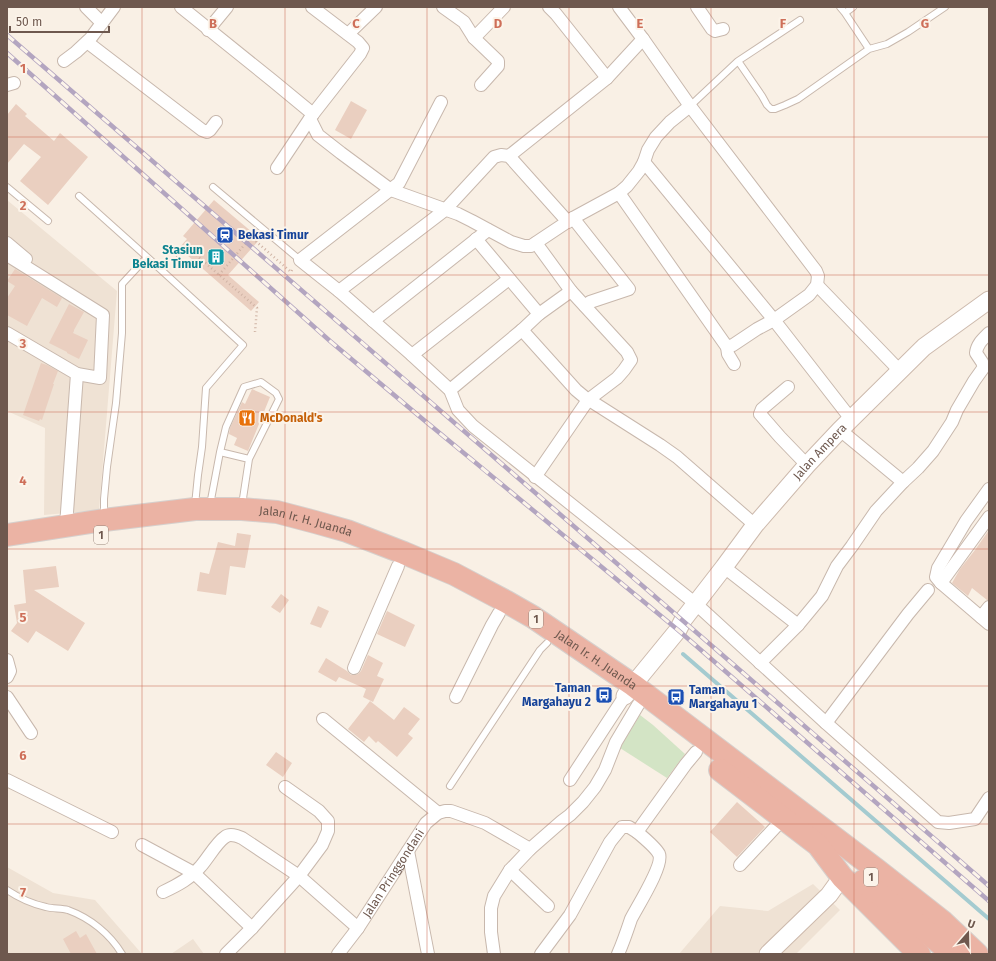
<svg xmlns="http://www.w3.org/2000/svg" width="996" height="961" font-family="'Fira Sans',sans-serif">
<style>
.residential{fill:#efe2d4}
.green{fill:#d3e4c5}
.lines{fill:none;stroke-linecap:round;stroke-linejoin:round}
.stream{stroke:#a4cbd0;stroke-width:4}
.building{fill:#eacfc0}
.lane-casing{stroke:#c8b8ad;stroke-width:8}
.street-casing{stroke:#c8b8ad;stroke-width:14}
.secondary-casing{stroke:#cdbaad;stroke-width:19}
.highway-casing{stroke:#d6d0cd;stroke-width:24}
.path{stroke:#cfb3a4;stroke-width:2.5;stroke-dasharray:1 3;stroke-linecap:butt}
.lane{stroke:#fff;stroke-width:6}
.street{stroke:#fff;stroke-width:12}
.secondary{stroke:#fff;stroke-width:17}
.highway{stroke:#ebb3a4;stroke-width:22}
.rail-casing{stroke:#b3a5c0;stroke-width:4.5}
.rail{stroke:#fcf4ea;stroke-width:3;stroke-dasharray:9;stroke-linecap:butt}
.grid{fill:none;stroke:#ce6f59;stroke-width:1;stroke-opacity:0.55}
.labels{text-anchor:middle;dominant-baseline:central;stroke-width:4;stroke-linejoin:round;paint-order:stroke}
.shield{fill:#fcf4ea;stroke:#99877d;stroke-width:1}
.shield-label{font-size:11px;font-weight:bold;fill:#6e584e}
.transit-label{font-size:12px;font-weight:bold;fill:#164399;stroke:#fcf4ea;text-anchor:start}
.culture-label{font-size:12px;font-weight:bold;fill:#0d838f;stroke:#fcf4ea;text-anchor:end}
.food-label{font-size:12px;font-weight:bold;fill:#c56008;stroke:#fcf4ea;text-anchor:start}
.street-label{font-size:12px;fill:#6e584e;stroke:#fcf4ea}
.grid-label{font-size:13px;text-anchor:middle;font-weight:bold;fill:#ce6f59;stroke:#fcf4ea;stroke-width:4;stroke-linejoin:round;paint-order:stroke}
</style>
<rect width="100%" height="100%" fill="#f9f0e5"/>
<path class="residential" d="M7 200 117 291 99 510 44 515 45 428 7 411Z
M7 867 53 893 95 900 142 954H7Z
M813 884 840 910 796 954H679L720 906 768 911Z
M193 939 204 954H171Z"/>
<path class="green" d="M640 715 653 725 685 754 667 778 620 748Z"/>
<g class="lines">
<path class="stream" d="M683 654 989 919"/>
</g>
<path class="building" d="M351 101 367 110 351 139 335 130Z
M16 104 27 114 25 116 54 141 60 133 88 157 48 205 20 181 41 157 24 144 7 164V115Z
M214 200 260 239 228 275 259 302 251 311 179 248 187 239 183 236Z
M15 269 62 298 57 307 42 298 27 326 7 315V298L15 286 7 281Z
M69 304 84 312 74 330V331L73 333 88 340 79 359 67 353V352L49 343Z
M41 363 47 365 58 371 53 384H54L42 420 40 419 39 421 23 415Z
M252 389 270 397 248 451 234 445 237 438 229 434 230 428 242 402 245 404Z
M989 530V600H987L972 588 968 596 952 583 960 569 975 550Z
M237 533 251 535 245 568 230 566 226 595 197 591 200 572 209 574 218 542 235 546Z
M56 566 59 587 34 590 85 623 68 651 36 631 28 643 11 631 17 623 14 605 26 603 23 570Z
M281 594 289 600 280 613 271 607Z
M318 606 329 611 321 628 310 624Z
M387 611 415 625 405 647 377 634Z
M368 655 383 663 377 676 384 679 373 702 363 697 366 689 339 677 336 682 318 672 326 658 347 671 351 675H355L358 674 361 671Z
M370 701 394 720 404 707 420 719 408 734 413 738 397 757 378 741 376 743 369 736 364 742 348 729Z
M276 752 292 763 283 777 266 765Z
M737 802 765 827 737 857 710 832Z
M76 931 80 938 86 934 97 954H71L63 939Z"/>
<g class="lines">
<g class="lane-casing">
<path id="lane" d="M840 7 845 13 869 49
M845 13 853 7
M738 61 762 96 767 105 771 109H775L785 105 798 99 869 49 887 44 908 32 945 7
M690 106 738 61 800 20
M7 187 48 221
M213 187 300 260
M79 196 147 257
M220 452 226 427 244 387 261 382 276 393 279 399 249 459
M210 505 220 452 249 459 242 505
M104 516V499L107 467 116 403 122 333V284L147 257 243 345 206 388 202 447 198 475 195 505
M450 786 540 650 547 643
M7 890C19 898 32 904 46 907 53 909 61 908 68 910 90 918 110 934 122 954"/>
</g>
<g class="street-casing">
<g id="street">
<path d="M86 7 102 23"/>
<path d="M181 7 273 81 313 114"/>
<path d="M443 7 464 22 474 38 498 61V66L481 85"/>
<path d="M549 7 556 14 607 78"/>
<path d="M619 7 643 39 690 106 816 271 818 276 817 285 809 295 774 320 757 329 733 345 727 347"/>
<path d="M697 7 712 29 715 31 723 29"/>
<path d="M208 30 227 7"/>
<path d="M348 34 376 7"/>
<path d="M474 38 504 7"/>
<path d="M87 42 202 130 207 132 210 130 216 122"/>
<path d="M64 61 76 52 90 39 114 7"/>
<path d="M7 85 14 83"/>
<path d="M441 102 399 183 300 260 339 291 412 355 450 390 458 410 473 426 696 604 826 723 938 822 949 823 975 819 989 798"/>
<path d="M310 119 318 135 341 153 391 190 458 214 472 221 511 242 524 246H531L573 218 619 193 627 186 639 171 644 162 648 150 656 137 670 122 690 106"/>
<path d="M509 156 607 78 643 39"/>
<path d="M644 162 774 320 851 419"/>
<path d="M277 168 313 114 360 54 363 48 358 42 312 7"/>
<path d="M619 193 727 347 728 354 734 364"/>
<path d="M573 218 629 289 590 302 585 306"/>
<path d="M476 239 539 314"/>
<path d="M7 243 26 259"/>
<path d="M7 255 103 315 100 378 77 374"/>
<path d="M817 285 900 371"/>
<path d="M339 291 445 210 494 157 501 155 509 156 568 222"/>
<path d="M373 321 488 230"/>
<path d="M522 330 576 390 588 400 594 403 660 445 677 457 755 525"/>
<path d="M7 333 77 374 66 526"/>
<path d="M412 355 509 279"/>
<path d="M788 387 762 409 760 414 780 437 807 465"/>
<path d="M450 390 522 330 539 314 571 291"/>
<path d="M840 430 903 482"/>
<path d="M535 477 588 400 617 378 624 370 631 360 627 352 571 291 536 243"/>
<path d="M989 517 941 583 989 624"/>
<path d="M724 567 798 625"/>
<path d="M941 583 936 577 938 568 966 521 989 489"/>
<path d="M981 617 989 607"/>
<path d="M7 660 10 671 7 677"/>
<path d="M760 663 798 625 822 596 837 566 852 546 876 511 903 482 918 468 933 451 952 422 957 410 974 381 984 367 982 362 976 353C977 344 983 339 989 333"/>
<path d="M354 668 398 566"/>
<path d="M7 697 31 733"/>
<path d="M456 697 492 625 499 613"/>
<path d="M323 719 438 813"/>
<path d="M826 723 908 614 928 590"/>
<path d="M7 780 112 832"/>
<path d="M570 780 625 696"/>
<path d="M142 845 194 873 252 928"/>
<path d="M408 851 428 954"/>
<path d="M740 865 783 819"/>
<path d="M510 870 548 906"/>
<path d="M163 892C178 885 191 878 201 866 208 858 217 842 225 837 230 833 237 836 242 838L299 876 358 928"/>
<path d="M226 954 252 928 299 876 322 845 328 831V821L319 811 285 787"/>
<path id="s1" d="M338 954 358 928 426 823 438 813 445 811H451L485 823 530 849"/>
<path d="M494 954 491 932V908L494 896 510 870 530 849 562 821 570 815 583 802 595 787 605 770 616 742 638 705"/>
<path d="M541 954 570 915 610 842 622 827H629L637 832"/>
<path d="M618 954C623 943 627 931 631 919 637 907 664 865 659 854 656 848 643 837 637 832L686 764 696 752"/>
</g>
</g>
<g class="secondary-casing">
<g id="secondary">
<path id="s2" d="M625 696 633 685 678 630 683 620 724 567 755 525 807 465 840 430 924 347 989 300"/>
<path d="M768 954 829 895 842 877"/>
</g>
</g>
<g class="highway-casing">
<g id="highway">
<path id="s3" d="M7 535 104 520 195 509H242L277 512 315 522 347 531 404 553 454 574 505 601 533 617 633 685 877 870 943 922 977 954"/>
<path d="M720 770 818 845 842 877 919 954"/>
<path d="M863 881 927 932 952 954"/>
</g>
</g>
<path class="path" d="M174 260 186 246 257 308 255 332
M219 275 251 237 291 272 292 270"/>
<use href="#lane" class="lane"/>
<use href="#street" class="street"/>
<use href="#secondary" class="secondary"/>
<use href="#highway" class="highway"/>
<g class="rail-casing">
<path id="rail" d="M7 35 989 886
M7 53 330 341 419 416 678 630 989 901"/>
</g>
<use href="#rail" class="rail"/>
</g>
<path class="grid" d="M142 7V954M285 7V954M427 7V954M569 7V954M711 7V954M854 7V954M7 137H989M7 275H989M7 412H989M7 549H989M7 686H989M7 824H989"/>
<defs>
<g id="station-square" transform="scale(0.9)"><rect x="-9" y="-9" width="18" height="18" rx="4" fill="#1a4fb4" stroke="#fcf4ea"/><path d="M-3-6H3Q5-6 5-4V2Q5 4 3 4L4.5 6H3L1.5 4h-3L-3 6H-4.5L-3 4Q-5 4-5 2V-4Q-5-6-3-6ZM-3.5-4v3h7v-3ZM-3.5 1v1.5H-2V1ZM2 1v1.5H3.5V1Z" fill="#fff"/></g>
<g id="building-square" transform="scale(0.9)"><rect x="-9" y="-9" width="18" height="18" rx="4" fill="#0f9aa8" stroke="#fcf4ea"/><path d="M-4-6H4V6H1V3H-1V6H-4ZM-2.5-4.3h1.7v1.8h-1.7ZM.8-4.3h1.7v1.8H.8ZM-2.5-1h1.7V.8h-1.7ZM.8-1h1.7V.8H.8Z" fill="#fff"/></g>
<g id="restaurant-square" transform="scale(0.9)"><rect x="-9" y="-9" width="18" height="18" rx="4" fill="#e8710a" stroke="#fcf4ea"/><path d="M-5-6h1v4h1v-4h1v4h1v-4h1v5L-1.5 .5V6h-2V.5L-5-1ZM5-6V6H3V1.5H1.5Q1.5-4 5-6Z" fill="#fff"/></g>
<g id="bus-square" transform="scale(0.9)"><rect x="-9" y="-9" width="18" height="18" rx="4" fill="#1a4fb4" stroke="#fcf4ea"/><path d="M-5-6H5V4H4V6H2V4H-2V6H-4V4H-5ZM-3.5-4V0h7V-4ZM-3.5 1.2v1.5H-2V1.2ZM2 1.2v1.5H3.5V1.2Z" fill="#fff"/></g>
</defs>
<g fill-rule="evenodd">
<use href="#station-square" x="225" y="235"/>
<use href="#building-square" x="216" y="257"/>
<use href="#restaurant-square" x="247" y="418"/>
<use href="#bus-square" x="604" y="695"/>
<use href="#bus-square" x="676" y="697"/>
</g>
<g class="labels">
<g class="shield">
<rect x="94" y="526" width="14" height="18" rx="3"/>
<rect x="529" y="610" width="14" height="18" rx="3"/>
<rect x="864" y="868" width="14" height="18" rx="3"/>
</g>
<g class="shield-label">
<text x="101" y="535">1</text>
<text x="536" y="619">1</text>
<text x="871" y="877">1</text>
</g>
<g class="transit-label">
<text x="238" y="235">Bekasi Timur</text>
<text x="591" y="688" text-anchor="end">Taman<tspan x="591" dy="14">Margahayu 2</tspan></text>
<text x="689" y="690">Taman<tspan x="689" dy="14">Margahayu 1</tspan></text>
</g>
<g class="culture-label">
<text x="203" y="250">Stasiun<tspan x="203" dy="14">Bekasi Timur</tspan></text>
</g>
<g class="food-label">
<text x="260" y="418">McDonald's</text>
</g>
<g class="street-label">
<text stroke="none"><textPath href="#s2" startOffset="313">Jalan Ampera</textPath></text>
<text stroke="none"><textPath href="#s3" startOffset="302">Jalan Ir. H. Juanda</textPath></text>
<text stroke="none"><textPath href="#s3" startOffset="626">Jalan Ir. H. Juanda</textPath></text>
<text stroke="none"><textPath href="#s1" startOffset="98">Jalan Pringgondani</textPath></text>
</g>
</g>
<g class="grid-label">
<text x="213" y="28">B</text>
<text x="356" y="28">C</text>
<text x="498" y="28">D</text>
<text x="640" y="28">E</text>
<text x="783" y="28">F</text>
<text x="925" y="28">G</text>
<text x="23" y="73">1</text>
<text x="23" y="210">2</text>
<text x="23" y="348">3</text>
<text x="23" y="485">4</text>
<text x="23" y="622">5</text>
<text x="23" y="760">6</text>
<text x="23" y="897">7</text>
</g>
<rect width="996" height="961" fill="none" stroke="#6e584e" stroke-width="16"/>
<g transform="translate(968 933) rotate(20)" stroke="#fcf4ea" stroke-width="3" paint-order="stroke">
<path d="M0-3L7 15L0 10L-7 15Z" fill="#6e584e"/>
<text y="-6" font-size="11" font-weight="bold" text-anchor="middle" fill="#6e584e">U</text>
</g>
<path d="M10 26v6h99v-6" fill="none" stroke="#6e584e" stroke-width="2"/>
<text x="16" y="26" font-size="12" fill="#6e584e" stroke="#fcf4ea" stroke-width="3" paint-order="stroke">50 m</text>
</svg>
